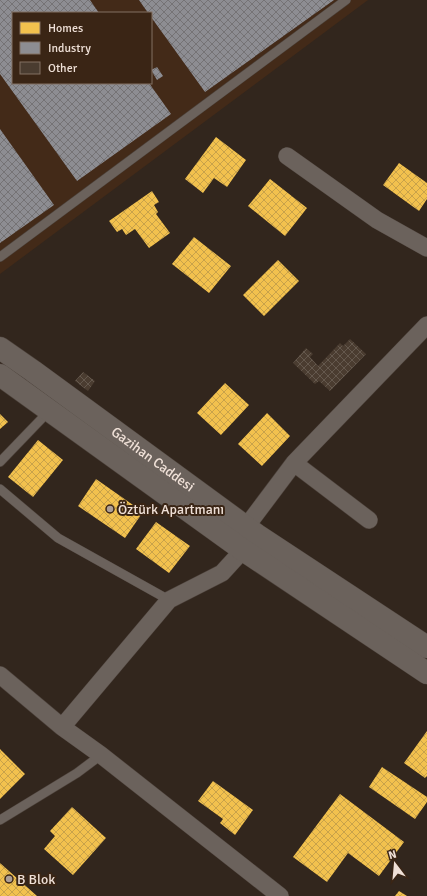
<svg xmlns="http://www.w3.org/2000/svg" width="427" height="896" font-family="Signika,sans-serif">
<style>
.built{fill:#432a18;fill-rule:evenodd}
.homes{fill:url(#homes-cross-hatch)}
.industry{fill:url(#industry-cross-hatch)}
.building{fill:url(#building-cross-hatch)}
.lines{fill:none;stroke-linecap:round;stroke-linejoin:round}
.lane-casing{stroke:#4c413a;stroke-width:10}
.street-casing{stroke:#4c413a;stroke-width:18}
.secondary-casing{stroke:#4c413a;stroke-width:23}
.lane{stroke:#6b625c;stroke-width:9}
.street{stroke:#6b625c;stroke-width:17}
.secondary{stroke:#6b625c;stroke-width:22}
.poi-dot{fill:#ad9f96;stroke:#3a2515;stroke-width:1.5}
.labels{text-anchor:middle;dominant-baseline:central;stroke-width:4;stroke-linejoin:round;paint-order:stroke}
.street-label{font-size:14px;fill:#efe0d7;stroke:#3a2515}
.poi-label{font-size:14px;fill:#efe0d7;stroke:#3a2515;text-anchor:start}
</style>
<defs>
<pattern id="homes-cross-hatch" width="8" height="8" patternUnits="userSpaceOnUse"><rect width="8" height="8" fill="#f2c14e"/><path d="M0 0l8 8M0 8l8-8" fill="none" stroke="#c8a24a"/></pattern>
<pattern id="industry-cross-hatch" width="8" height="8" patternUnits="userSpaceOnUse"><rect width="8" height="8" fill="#8d8d92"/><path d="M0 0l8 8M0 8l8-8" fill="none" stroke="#757375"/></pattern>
<pattern id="building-cross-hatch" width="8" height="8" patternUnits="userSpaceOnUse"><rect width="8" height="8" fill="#4a3c30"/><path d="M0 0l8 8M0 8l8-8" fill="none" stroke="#64584d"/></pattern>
</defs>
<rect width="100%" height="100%" fill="#32261d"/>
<path class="built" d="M0 0H368L0 274ZM13 13H151V83H13Z"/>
<path class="homes" d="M216 137 246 160 227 187 214 178 203 193 185 179Z
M399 163 427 183V199L419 211 383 185Z
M270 179 307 208 285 236 248 206Z
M152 191 159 202 154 205 158 212 156 214 170 233 149 248 135 229 126 235 122 229 117 232 109 221Z
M194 237 231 266 209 293 172 264Z
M278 260 299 281 264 316 243 295Z
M225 383 249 405 221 435 197 413Z
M267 413 290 436 262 466 238 444Z
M0 414 8 422 0 429Z
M38 440 63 460 33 497 8 477Z
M96 479 143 512 125 538 78 506Z
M156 522 190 546 169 573 136 549Z
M427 731V776L425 778 404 763Z
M0 749 25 774 0 799Z
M382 767 427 797V802L415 819 369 787Z
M213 781 253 810 235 835 220 823 223 819 198 801Z
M340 794 404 842 379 876 348 853 327 882 293 857Z
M72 807 106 838 73 875 44 849 55 836 50 831Z
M0 863 37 896H0Z
M399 891 407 896H395Z"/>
<path class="industry" d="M0 0H90L99 13H13V83H149L171 114 77 181 0 74Z
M139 0H334L205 92 151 17V13H148Z
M157 67 163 76 157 80 151 70Z
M0 129 54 205 0 243Z"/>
<path class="building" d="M350 339 366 354 330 391 319 381 315 384 293 363 306 348 313 354 310 357 318 366 340 343 343 346Z
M83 372 95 381 88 391 75 381Z"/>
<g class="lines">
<g class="lane-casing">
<path id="lane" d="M0 257 346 0
M0 462 50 410
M0 489 58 538 169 600
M0 820 77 773 101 755"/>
</g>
<g class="street-casing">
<path id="street" d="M287 156 377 220 427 248
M294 463 369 520
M246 527 294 463 427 325
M0 675 62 727 101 755 280 896
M62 727 169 600 222 573 243 550"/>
</g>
<g class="secondary-casing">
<g id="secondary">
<path id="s1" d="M0 348 33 371 257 535 427 647"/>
<path d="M0 375 243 550 427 673"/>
</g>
</g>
<use href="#lane" class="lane"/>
<use href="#street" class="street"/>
<use href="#secondary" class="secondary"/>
</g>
<g class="poi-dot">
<circle cx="110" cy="509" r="4"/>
<circle cx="9" cy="879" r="4"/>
</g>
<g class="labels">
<g class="street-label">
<text stroke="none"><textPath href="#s1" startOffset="189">Gazihan Caddesi</textPath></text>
</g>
<g class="poi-label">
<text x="118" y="509">Öztürk Apartmanı</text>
<text x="17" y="879">B Blok</text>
</g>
</g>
<rect x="12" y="12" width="140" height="72" fill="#3a2515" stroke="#827063"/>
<rect x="20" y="22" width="20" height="12" fill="#f2c14e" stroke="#827063"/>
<text x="48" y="32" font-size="12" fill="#efe0d7">Homes</text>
<rect x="20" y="42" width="20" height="12" fill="#8d8d92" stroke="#827063"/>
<text x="48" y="52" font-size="12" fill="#efe0d7">Industry</text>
<rect x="20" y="62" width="20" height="12" fill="#4a3c30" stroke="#827063"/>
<text x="48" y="72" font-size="12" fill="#efe0d7">Other</text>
<g transform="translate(395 864) rotate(344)" stroke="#3a2515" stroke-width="3" paint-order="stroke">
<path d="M0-3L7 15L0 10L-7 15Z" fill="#efe0d7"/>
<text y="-6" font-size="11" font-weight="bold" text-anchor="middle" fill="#efe0d7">N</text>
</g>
</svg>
